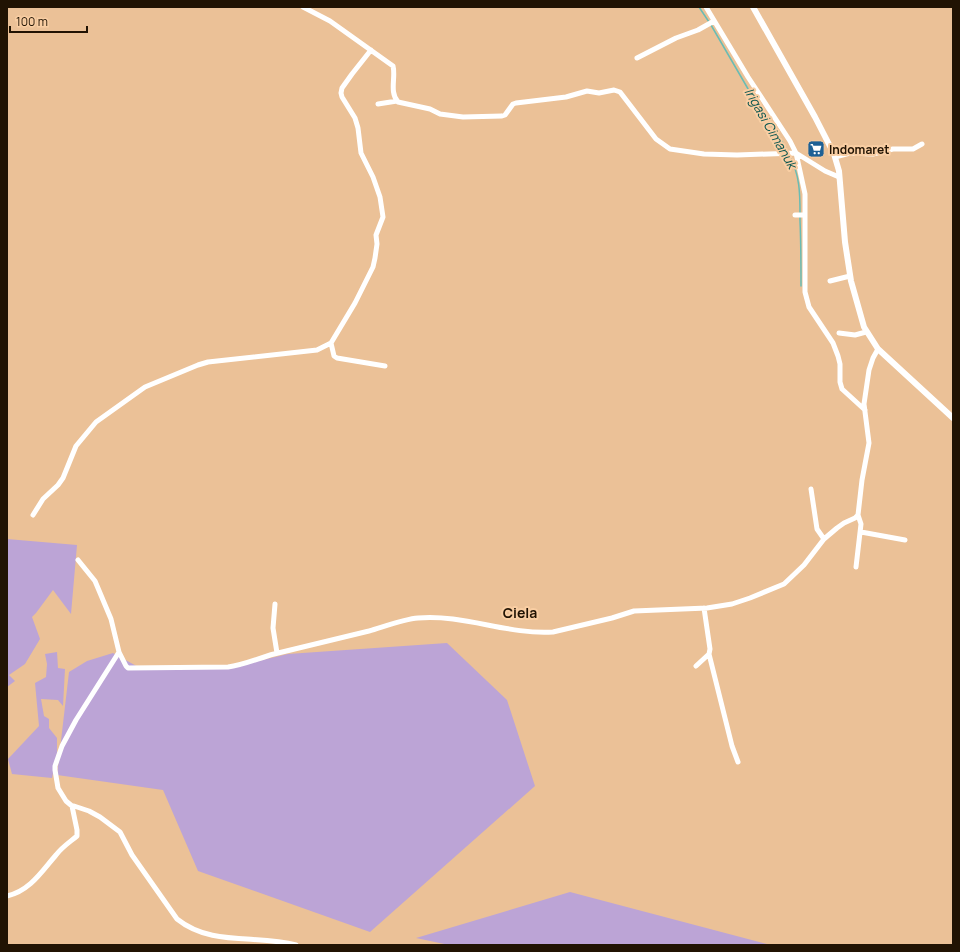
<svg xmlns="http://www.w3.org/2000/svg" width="960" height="952" font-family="Manrope,sans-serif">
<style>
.green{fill:#bca4d6}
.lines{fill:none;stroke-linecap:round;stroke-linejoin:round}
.stream{stroke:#69bcb4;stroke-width:1.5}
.minor{stroke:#fff;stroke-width:5}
.major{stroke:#fff;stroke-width:6}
.labels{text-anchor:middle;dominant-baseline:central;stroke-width:4;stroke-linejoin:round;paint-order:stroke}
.poi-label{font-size:12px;font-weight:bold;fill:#211303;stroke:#f9cea3;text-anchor:start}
.water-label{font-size:13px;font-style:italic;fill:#06534e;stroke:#f9cea3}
.quarter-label{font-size:14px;font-weight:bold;fill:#211303;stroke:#f9cea3}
</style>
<rect width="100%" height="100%" fill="#ebc197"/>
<path class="green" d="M7 539 77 545 71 614 53 590 36 613 32 617 40 639 25 664 9 675 15 681 7 687Z
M447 643 507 700 535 786 370 932 198 871 163 790 57 775 69 672 87 661 113 653 140 668 237 666 288 654Z
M57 652 58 668 65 669 63 706 58 700 41 699 44 716 49 719V728L57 738V753L52 778 12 774 8 759 39 726 35 683 46 677 47 664 45 654Z
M570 892 771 945H449L416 938Z"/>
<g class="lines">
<path class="stream" d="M699 7 709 22
M711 25 751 94 780 138 788 152
M789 155C801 176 800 198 800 221 801 243 801 264 801 286"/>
<path class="minor" d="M303 7 330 21 393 66C396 77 389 92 398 102L430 109 440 114 463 117 502 116 505 115 513 104 516 103 566 97 587 91 599 93 614 90 620 92 656 139 670 149 704 154 737 155 796 153 825 171 839 177
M706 7 748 77 790 141 796 153 805 194V292L809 307 833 343 838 356 840 364V382L842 389 865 410
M637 58 676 38 698 30 714 21
M378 104 397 101
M835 157 850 153 873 154 893 149H913L922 144
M795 215H805
M830 281 850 276
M839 333 855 335 866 332
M331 343 334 356 337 358 385 366
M811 489 817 529 824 539
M33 515 43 499 58 485 63 478 76 446 96 422 145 387 198 365 208 362 317 350 331 343 355 303 373 267 375 258 377 244 376 235 383 217 380 197 373 177 361 153 358 128 355 118 342 97 341 93 342 88 352 74 371 50
M861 532 905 540
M78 560 95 581 111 619 119 652 126 666 128 668 228 667C244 665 259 658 274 654 306 646 337 639 369 631 383 627 404 619 418 618 464 614 508 635 553 632L612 618 634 611 707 608 732 604 750 598 784 584 804 565 824 539 837 528 844 523 855 518 858 515 862 480 869 443 864 404 869 370 873 358 878 349
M856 567 861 524 858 515
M275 604 273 628 277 653
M709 654 732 746 738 762
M696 666 709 654 710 649 704 608
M72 806H74L89 811 100 817 120 832 132 855 177 919C212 947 256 934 296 945
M7 896C30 891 42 871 56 855 62 847 70 842 77 836V830L72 806 66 801 58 788 55 770V766L62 746 76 720 119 652"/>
<path class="major" d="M753 7 815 117 834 154 839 171 845 242 851 281 864 327 878 349 953 418"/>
</g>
<defs>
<g id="supermarket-square" transform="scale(0.9)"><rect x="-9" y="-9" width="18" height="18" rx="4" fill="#1d6095" stroke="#f9cea3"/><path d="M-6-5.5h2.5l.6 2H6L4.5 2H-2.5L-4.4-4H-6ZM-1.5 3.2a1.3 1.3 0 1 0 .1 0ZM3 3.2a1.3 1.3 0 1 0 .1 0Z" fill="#fff"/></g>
</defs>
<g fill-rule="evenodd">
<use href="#supermarket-square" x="816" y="149"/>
</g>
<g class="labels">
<g class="poi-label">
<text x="829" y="149">Indomaret</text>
</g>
<g class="water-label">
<text transform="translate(771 128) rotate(60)">Irigasi Cimanuk</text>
</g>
<g class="quarter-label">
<text x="520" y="612">Ciela</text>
</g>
</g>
<rect width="960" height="952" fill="none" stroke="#211303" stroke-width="16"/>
<path d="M10 26v6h77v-6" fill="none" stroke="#211303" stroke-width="2"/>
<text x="16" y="26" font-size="12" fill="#211303" stroke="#f9cea3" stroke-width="3" paint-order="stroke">100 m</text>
</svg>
